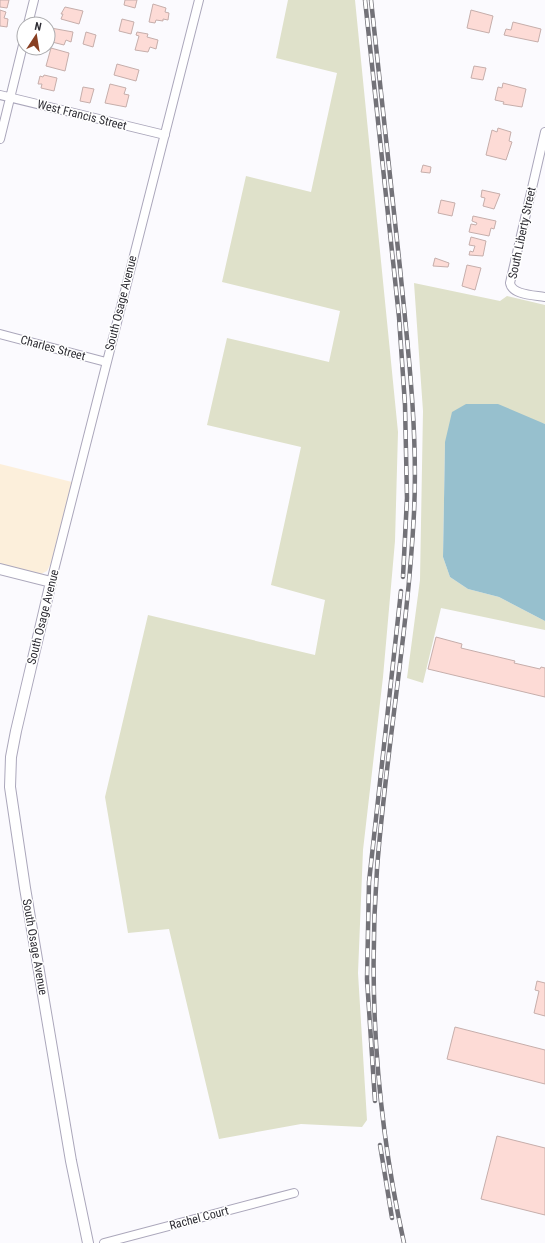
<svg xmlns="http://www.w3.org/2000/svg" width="545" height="1243" font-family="'Roboto Condensed',sans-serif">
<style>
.industrial{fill:#fcefdb}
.green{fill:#dfe1ca}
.water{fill:#97c0ce}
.building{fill:#fddbd6;stroke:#c6aeab}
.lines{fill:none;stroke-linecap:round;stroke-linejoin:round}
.minor-casing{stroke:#aba7bb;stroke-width:10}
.tertiary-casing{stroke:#aba7bb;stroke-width:12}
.minor{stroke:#fff;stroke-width:8}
.tertiary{stroke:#fff;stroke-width:10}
.rail-casing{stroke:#737278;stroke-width:4.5}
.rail{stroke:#fff;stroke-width:3;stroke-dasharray:9;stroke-linecap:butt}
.labels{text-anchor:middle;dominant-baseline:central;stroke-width:3;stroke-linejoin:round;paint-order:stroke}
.street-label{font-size:12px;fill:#2e2d34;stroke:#fff}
</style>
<rect width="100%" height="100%" fill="#fbfafe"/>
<path class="industrial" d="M0 464 72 482 51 563 47 571 41 574 0 564Z"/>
<path class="green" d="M288 0H355L398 432 395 541 383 677 363 850 358 973 367 1120 362 1127 301 1124 219 1139 169 929 128 933 105 797 148 615 315 655 325 600 271 585 301 447 207 425 227 338 329 362 340 311 222 282 246 176 311 192 337 73 276 58Z
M414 283 500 301 507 296 545 305V424L540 423 445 442 443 557 450 577 468 589 499 597 545 621V630L441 608 423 683 407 678 420 580 423 411Z"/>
<path class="water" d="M466 404H498L545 424V621L499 597 468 589 450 577 443 557 445 442 452 412Z"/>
<path class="building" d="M0 0H9L7 8 0 7Z
M125 0H137L135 8 124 5Z
M153 4 166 8 165 12 169 13 168 20 163 19V21L156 20 155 23 149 22Z
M65 7 83 11 79 24 61 19 63 14H61Z
M0 10 6 12 4 18 8 19 7 27 0 26Z
M471 10 493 16 489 33 467 28Z
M122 19 134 22 131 34 119 31Z
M513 22 541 29 538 42 504 35 506 29 511 30Z
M51 28 73 32 71 42 66 40 64 45 52 42 48 39Z
M86 32 96 35 93 47 83 44Z
M137 32 148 34 147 37 158 40 156 49 150 47 148 52 135 50 139 36 136 35Z
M51 48 69 53 65 71 46 66Z
M117 64 139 70 136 81 114 75Z
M474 66 486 68 483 80 471 78Z
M44 75 57 78 54 91 41 88 42 84H38L40 76 43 77Z
M503 83 526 89 522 107 503 104 504 102 495 100 498 87 502 88Z
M110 84 126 88 124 94 129 95 126 107 105 103Z
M83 87 94 89 90 103 80 101Z
M498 128 511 132 509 141 512 142 506 160 486 155 492 130 497 132Z
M423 165 431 167 430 173 421 172Z
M482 190 500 194 494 209 483 206 485 198 481 197Z
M441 200 455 203 452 216 438 213Z
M473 216 496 221 494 229 491 228 489 236 469 232 471 224 476 225 477 223 472 221Z
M471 237 486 241 483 256 469 255 470 251 473 252 475 246 469 245Z
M435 258 449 263 448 267 433 266Z
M467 265 481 268 475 290 462 286Z
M436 637 462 644 461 648 515 661 514 663 540 669 541 667 545 668V697L428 669Z
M537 981 545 983V1016L534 1013 539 991 535 990Z
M455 1027 545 1050V1084L447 1059Z
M497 1136 545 1148V1215L481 1199Z"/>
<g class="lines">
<g class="minor-casing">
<path id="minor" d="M28 24 34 0
M0 95 165 135
M545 132 510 283C512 295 534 295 545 297
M0 139 24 41
M0 334 106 362
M51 582 199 0
M104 1243 294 1193"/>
</g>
<g class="tertiary-casing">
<path id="tertiary" d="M0 569 51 582 16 731 11 757 10 787 25 888 71 1161 88 1243"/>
</g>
<use href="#minor" class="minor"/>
<use href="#tertiary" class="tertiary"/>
<g class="rail-casing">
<path id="rail" d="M365 0 399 317 405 405 407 498 403 577
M371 0C381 89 390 179 400 268 408 349 418 432 414 513 408 632 386 750 377 869 368 994 377 1120 404 1243
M375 1101 367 979 369 882 401 591
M380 1145 392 1218"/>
</g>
<use href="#rail" class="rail"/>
</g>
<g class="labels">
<g class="street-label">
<text transform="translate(82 115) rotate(14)">West Francis Street</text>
<text transform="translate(522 233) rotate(-78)">South Liberty Street</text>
<text transform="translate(121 303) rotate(-76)">South Osage Avenue</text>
<text transform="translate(53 348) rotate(15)">Charles Street</text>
<text transform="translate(43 617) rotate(-76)">South Osage Avenue</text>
<text transform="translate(35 947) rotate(80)">South Osage Avenue</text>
<text transform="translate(199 1218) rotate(-15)">Rachel Court</text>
</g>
</g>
<g transform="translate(36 36) rotate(12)"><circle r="19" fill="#ffffff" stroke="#ababae"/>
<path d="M0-3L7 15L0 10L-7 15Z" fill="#883f22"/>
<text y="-6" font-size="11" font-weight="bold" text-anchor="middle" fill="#2e2d34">N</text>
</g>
</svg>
